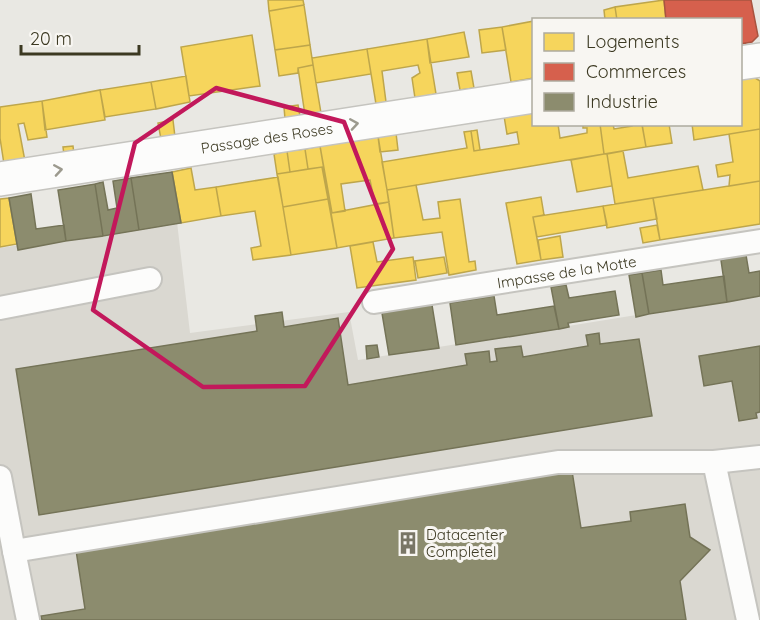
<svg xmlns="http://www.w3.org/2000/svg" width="760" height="620" font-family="Quicksand,sans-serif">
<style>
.built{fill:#dad8d1}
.homes{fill:#f6d55c;stroke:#bea64b;stroke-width:1.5}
.shops{fill:#d6604d;stroke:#a85440;stroke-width:1.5}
.industry{fill:#8c8c6e;stroke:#747357;stroke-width:1.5}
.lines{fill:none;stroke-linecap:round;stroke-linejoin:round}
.lane-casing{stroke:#c5c4bf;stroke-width:26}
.street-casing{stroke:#c5c4bf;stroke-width:36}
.lane{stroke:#fcfcfb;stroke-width:22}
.street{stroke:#fcfcfb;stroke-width:33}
.oneway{stroke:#9c9a8e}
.marked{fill:none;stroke:#c2185b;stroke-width:4.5;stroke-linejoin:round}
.labels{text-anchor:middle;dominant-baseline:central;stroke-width:6;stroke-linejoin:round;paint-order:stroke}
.street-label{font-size:15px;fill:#3c3922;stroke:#f8f6f2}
.poi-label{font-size:15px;fill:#3c3922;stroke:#f8f6f2;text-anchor:start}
</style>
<rect width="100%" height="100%" fill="#e9e8e3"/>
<path class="built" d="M177 222 190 333 349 312 358 360 760 295V620H0V248Z"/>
<path class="homes" d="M268 0H303L304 5 269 11Z
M664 0 666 20H617L615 7Z
M304 5 310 45 275 50 269 11Z
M615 7 617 20H605L604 10Z
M534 21V78L511 82 502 27Z
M502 27 506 50 482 53 479 30Z
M464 32 469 57 430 63 427 39Z
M252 35 260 86 189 96 181 47Z
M427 39 436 94 415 98 412 78 420 73 418 65 382 71 386 102 376 104 367 49Z
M310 45 313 65 298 68V73L279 76 275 50Z
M367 49 371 74 316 83 312 58Z
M313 65 321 113 305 115 298 68Z
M471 71 474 88 460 90 457 73Z
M186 76 190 102 156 109 151 82Z
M752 76 760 81V129L694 140 692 124H740V78Z
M151 82 156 109 105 117 100 90Z
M100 90 105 120 45 130 42 101Z
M42 101 47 137 28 140 24 123 18 124 25 161 4 164 0 138V107Z
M298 105 300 116 285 119 284 107Z
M534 112V124H558L560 138 587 133V128H583V124H600L604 154 387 190 382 162 467 148 464 132 471 131 474 151 519 144 517 132 507 134 504 116Z
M173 120 175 137 161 139 158 123Z
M600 124H613L614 129 632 126V124H642L646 147 604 154Z
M669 124 672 143 646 147 642 125Z
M760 129V181L729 186 730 175 718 177 716 165 733 162 729 134Z
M477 130 480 150 474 151 471 131Z
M396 133 398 150 380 152 378 136Z
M378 136 389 202 375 204 370 180 341 184 345 211 332 213 320 146Z
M73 146 74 154 64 155 63 147Z
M320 146 329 199H328L322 167 308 169 305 149Z
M305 149 308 169 290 172 287 151Z
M287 151 290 172 277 174 274 154Z
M623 151 628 178 698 166 703 190 615 204 607 154Z
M604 154H607L612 186 577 192 571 160Z
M322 167 328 199 283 207 277 174Z
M191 168 195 190 216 187 221 216 181 223 172 172Z
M278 177 291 255 253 260 251 248 261 246 255 211 221 216 216 187Z
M760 181V224L660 240 653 198Z
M416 185 423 220 440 218 438 202 460 199 469 262 475 261 476 270 449 275 442 232 394 238 387 190Z
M541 197 544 215 533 217 541 260 517 264 506 203Z
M9 198 17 244 0 247V199Z
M653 198 657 219 607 228 603 206Z
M328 199 337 248 291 255 283 207Z
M389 202 394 238 337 248 331 213Z
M603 206 607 225 537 237 533 217Z
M657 225 660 240 643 243 640 228Z
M560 236 563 257 541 260 538 240Z
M373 242 377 262 413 257 416 280 357 288 350 246Z
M444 257 447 273 418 278 415 261Z"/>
<path class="shops" d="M664 0H751L758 36 752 42 740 44V20H666Z"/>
<path class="industry" d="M172 172 181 223 139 230 131 178Z
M131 178 139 230 103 236 95 184 103 182 108 210 117 208 113 181Z
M95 184 103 236 66 241 58 190Z
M31 194 36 229 64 225 66 241 18 250 9 198Z
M746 255 749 273 760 271V296L727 302 721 260Z
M661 270 663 285 724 276 727 302 649 314 642 273Z
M642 273 649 314 636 317 629 275Z
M566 285 569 298 615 291 619 315 568 323 569 327 559 329 551 287Z
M494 296 497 315 554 306 559 329 456 345 450 303Z
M432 305 439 348 389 355 382 313Z
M282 312 284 327 338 318 348 385 467 365 465 354 489 351 490 362 497 361 495 349 521 346 523 357 588 346 586 335 599 333 600 344 639 339 652 416 39 515 16 369 257 331 255 316Z
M377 345 379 357 367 359 366 346Z
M760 346V412L756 413 757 418 739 421 732 381 704 386 699 356Z
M572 471 581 528 631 521 630 512 685 504 690 537 710 550 680 581 686 620H42L41 616 85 609 76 550Z"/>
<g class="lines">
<g class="lane-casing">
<g id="lane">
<path id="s1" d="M374 302 760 241"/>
<path d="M0 308 150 279"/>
<path d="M714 462 748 620"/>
<path d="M0 477 14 551"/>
<path d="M28 620 14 551 558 462H714L760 457"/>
</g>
</g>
<g class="street-casing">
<g id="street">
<path d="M740 63 760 60"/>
<path id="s2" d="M0 179 534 96"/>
</g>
</g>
<use href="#lane" class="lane"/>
<use href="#street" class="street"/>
</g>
<defs><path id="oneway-chevron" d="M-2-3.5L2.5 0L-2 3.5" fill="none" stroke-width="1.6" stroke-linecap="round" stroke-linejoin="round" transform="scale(1.5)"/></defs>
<g class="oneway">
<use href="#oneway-chevron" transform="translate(354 124) rotate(-9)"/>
<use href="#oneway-chevron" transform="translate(58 170) rotate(-9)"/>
</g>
<path class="marked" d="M216 88 344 122 393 249 305 386 203 387 93 310 135 143Z"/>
<defs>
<g id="building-bare" transform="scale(1.8)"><path d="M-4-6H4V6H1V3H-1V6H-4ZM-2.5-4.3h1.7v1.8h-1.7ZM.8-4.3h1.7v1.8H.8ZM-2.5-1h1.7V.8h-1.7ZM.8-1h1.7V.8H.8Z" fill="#797666" stroke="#f8f6f2" stroke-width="2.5" paint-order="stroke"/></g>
</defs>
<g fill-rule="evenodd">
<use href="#building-bare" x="408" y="543"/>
</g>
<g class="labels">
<g class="street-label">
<text stroke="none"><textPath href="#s2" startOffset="270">Passage des Roses</textPath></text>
<text stroke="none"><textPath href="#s1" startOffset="195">Impasse de la Motte</textPath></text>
</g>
<g class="poi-label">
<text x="426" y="534">Datacenter<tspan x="426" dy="17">Completel</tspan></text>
</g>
</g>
<rect x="532" y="18" width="210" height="108" fill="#f8f6f2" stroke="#adaa9f" stroke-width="1.5"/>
<rect x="544" y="33" width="30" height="18" fill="#f6d55c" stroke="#adaa9f" stroke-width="1.5"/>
<text x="586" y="48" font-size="18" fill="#3c3922">Logements</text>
<rect x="544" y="63" width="30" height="18" fill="#d6604d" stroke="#adaa9f" stroke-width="1.5"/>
<text x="586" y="78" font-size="18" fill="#3c3922">Commerces</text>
<rect x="544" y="93" width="30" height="18" fill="#8c8c6e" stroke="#adaa9f" stroke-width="1.5"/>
<text x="586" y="108" font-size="18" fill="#3c3922">Industrie</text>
<path d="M21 45v9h118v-9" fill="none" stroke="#3c3922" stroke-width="3"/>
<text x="30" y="45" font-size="18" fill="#3c3922" stroke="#f8f6f2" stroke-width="4.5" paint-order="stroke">20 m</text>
</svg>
